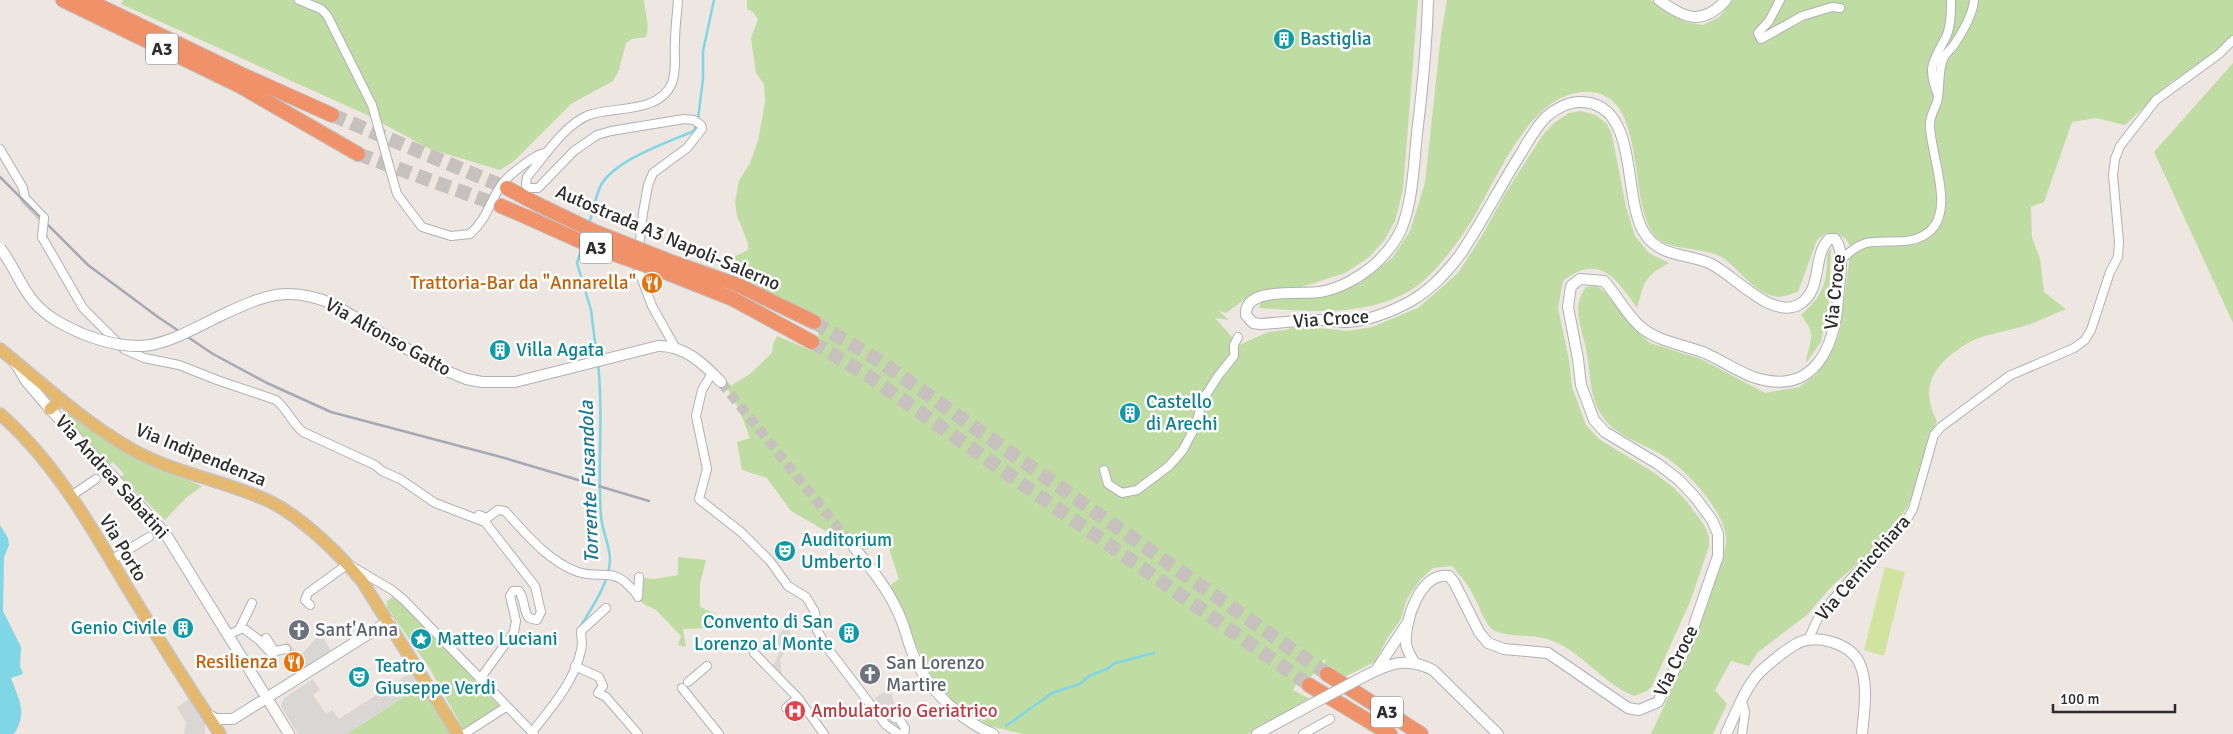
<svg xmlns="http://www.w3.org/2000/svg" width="2233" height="734" font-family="Signika,sans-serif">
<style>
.green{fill:#bfdda3}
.pitch{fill:#d0e4a0}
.plaza{fill:#d9d6d3}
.water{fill:#7fd6e4}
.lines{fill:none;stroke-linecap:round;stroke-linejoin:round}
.stream{stroke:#7fd6e4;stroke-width:2.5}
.secondary-tunnel{stroke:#c7c1bd;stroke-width:10;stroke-dasharray:10 5;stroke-linecap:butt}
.highway-tunnel{stroke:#c7c1bd;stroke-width:14;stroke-dasharray:14 7;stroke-linecap:butt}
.street-casing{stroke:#adb1b8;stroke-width:10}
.secondary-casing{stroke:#adb1b8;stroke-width:12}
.primary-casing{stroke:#c4c4c4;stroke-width:14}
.highway-casing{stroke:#c4c4c4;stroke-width:16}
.street{stroke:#fff;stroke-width:8}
.secondary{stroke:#fff;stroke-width:10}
.primary{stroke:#e4b96f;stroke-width:11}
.highway{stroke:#ef926a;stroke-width:14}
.rail{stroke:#a4a9b5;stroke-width:2.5}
.street-bridge-casing{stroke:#adb1b8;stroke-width:10;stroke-linecap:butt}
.secondary-bridge-casing{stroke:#adb1b8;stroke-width:12;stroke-linecap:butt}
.highway-bridge-casing{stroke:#c4c4c4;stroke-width:16;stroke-linecap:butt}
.street-bridge{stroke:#fff;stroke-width:8}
.secondary-bridge{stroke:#fff;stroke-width:10}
.highway-bridge{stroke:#ef926a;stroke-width:14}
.labels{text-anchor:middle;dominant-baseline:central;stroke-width:5;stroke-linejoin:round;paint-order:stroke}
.shield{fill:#fff;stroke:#6c6c6c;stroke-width:1}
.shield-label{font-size:18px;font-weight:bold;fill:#2d2d2d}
.culture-label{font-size:19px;fill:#0d838f;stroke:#fff;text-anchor:start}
.street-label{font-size:19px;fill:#2d2d2d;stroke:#fff}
.food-label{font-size:19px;fill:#c56008;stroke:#fff;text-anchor:end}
.worship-label{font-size:19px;fill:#5b616d;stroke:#fff;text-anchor:start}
.health-label{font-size:19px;fill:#be3a42;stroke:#fff;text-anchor:start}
.water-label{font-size:20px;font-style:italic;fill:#1b7993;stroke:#fff}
</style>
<rect width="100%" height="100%" fill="#ede6e1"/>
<path class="green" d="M123 0H644C645 13 650 24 646 37L632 39 626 43 619 70 613 81 571 104 514 161 500 170 430 149 365 114 121 4Z
M747 0H1418L1403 190 1395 221 1384 241 1368 258 1345 273 1295 289H1275L1255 292 1226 313 1219 311 1229 320 1215 318 1233 338 1232 344 1237 346 1268 332 1285 330 1298 326 1347 331 1372 327 1418 308 1458 273 1483 234 1505 194 1542 136 1554 123 1569 113 1581 111 1596 115 1607 124 1612 135 1626 207 1635 236 1649 253 1669 263C1643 277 1645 282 1637 308 1616 278 1599 253 1563 281L1558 308 1569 360 1572 387 1586 425 1599 439 1653 472 1673 487 1688 503 1704 525 1709 536V546L1690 602 1652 686 1647 691 1634 696C1601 683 1581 649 1547 639 1532 634 1501 638 1491 628 1484 621 1481 610 1476 601 1470 587 1462 577 1452 566L1433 568 1420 580 1407 599 1401 619 1387 639 1375 662 1344 677 1323 666 1326 661 1324 659 1311 677 1303 673 1293 690 1310 699 1248 734H1024L989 726 954 702 931 675 887 588 899 579 887 543 860 551 791 511 767 478 742 470 737 442 750 438 740 411 727 388 750 374 772 353 773 344 777 336 810 350 825 322 717 265 748 250V243L737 216 735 202 739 181 750 163 758 141 765 102 764 84 756 73 751 38 758 19 753 12 747 9Z
M1447 0H1650L1685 22 1703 25 1719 17 1733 0H2233V37L2190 72 2171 82 2125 125 2096 118 2072 122 2044 202 2031 207 2032 238 2040 258 2044 292 2066 309C2053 314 2040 321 2027 325 2010 331 1983 334 1968 343 1936 362 1918 385 1937 421L1909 504 1897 523 1873 550 1832 586 1807 615 1758 652 1749 666 1731 661 1715 690 1727 704 1713 734H1651C1675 685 1695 634 1713 583 1718 569 1726 553 1726 539 1725 512 1689 473 1667 458 1647 444 1617 438 1603 417 1588 397 1591 369 1585 344 1580 324 1572 305 1586 287L1597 286 1606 293 1633 328 1650 343 1701 359 1765 393 1799 387 1817 374 1839 335 1851 248 1846 239 1837 233H1826L1817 240 1798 292C1792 293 1785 297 1779 297 1758 296 1741 272 1726 260 1707 245 1669 253 1655 236 1627 202 1648 97 1591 92 1531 88 1498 178 1472 220 1458 243 1430 281 1406 293 1361 317 1308 311 1259 308L1261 302 1278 296 1323 297 1361 282 1392 258 1410 231 1425 183 1441 35Z
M2233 63V323L2154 152Z
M1831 248 1829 302 1821 342 1806 363C1806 353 1814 340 1810 330 1808 324 1804 320 1801 315 1817 301 1826 288 1827 267 1827 259 1826 254 1831 248Z
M65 409 128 455 202 486 186 498 165 520 121 477 124 474 113 462 109 465 61 412Z
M678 557 706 560 700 584V607L716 614 712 619 710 628 683 629 686 647 678 645 681 636 656 610 642 603 640 597 642 578 655 579 678 575Z
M393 597 413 613 499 706 463 729 430 669 387 607V601Z
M422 685 452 734H347Z"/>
<path class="pitch" d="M1885 567 1905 572 1884 656 1864 650Z"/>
<path class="plaza" d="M788 624 793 642 780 659 782 677 772 667 782 648 774 641Z
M320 634 331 650 302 673 284 645 287 642 301 655Z
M413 671 422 685 347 734H298L281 706 284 698 313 679 320 690 313 695 326 714 332 710 339 719Z
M890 688 897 715 904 732 885 719 875 698Z
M191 698 205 721V734H184L186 723 177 707Z"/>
<path class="water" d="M0 525 8 538 9 545 4 557 3 611 21 647 20 666 23 674 11 678C19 701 28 712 14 734H0Z"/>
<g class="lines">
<path class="stream" d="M698 119 703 79V51L714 0
M589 225C592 212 595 199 600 187 612 161 668 142 694 131L696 124
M582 247 577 263 591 310 597 358
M579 629C591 608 609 585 610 560 610 545 602 531 601 516 597 465 604 414 598 363
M1006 726 1052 693 1080 684 1089 676 1107 669 1115 663 1154 653"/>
<path class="secondary-tunnel" d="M721 382 853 546"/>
<path class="highway-tunnel" d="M332 115 507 188
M358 154 501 206
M814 322 878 360 1327 674
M812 342 867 375 1309 685"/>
<g class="street-casing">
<path id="street" d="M299 0 321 9 327 15 372 105 397 194 422 227 451 236 470 234C488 218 489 202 502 184 508 176 537 152 546 153
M1780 0 1769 21 1758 33 1761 39 1802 16 1832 7 1840 8
M1938 95C1927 68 1932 63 1945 39 1951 28 1951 12 1951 0
M0 149 23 188 25 198 44 218
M42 237 83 308 124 349 144 358 179 365 217 380 276 400C287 409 292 423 303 432L375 465 382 471 400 479 435 503 485 522 535 586 541 612 537 620 529 618C523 611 525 599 519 591H513L510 596 516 621 514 632 480 679
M1841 260C1848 253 1856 246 1866 243 1889 238 1912 248 1931 230 1954 209 1931 154 1930 127 1929 118 1934 110 1937 102 1941 87 1937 71 1944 57 1947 52 1951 49 1954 45 1962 33 1973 14 1974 0
M675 347 652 306 637 266 643 213 648 185 653 173 687 148 702 129 701 125 694 120 684 119 611 131 597 135 574 151 538 188H529L526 185 527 177C544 157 565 124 589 115 614 106 659 114 672 83 677 70 674 56 675 42 675 28 677 14 678 0
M712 373 702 390 696 416 707 469 699 499 741 532 770 561 788 586 806 597 815 612 817 630 826 646 886 725 899 734
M1104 470 1108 484 1122 493 1137 490 1169 466 1183 450 1194 429 1204 398 1218 376 1234 356V345L1238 337
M71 496 96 479
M479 515 487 518 498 510 505 511C526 534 548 561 578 572 599 579 612 568 628 585 632 589 636 592 638 597L639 577
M111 560 149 537
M310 605 305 600 308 593 348 564 392 590 404 600 534 734
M240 628 252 603
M228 635 243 628 259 640 270 652 286 649
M266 638 275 652
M1808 640 1819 616 1853 576 1903 526 1913 509 1934 435 1941 427 2009 376 2074 348 2085 340 2091 330 2110 272 2118 257 2119 242 2113 175 2115 159 2120 146 2156 100 2219 54 2233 40
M754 653 798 698 824 734
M575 666 599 677 603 686 598 693 606 697 638 734
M688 682 707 666
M682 688 719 734
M1742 702 1745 712 1742 734
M786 708 798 698
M895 718 899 719 905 728 904 734
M532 732C551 708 575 681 581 650 583 644 581 637 581 631L606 608
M464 734 506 707
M1303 734 1330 719"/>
</g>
<g class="secondary-casing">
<path id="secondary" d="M1659 0C1685 19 1702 26 1726 0
M224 314C265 295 289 285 333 304L437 367 466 379 482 382H515L658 346C684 345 704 364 721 382
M16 364 26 381 50 409 165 533 289 734
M853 546C869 566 885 585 896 608 905 624 907 642 915 659 929 690 961 721 993 734
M1414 662C1411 657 1407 650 1406 644 1404 622 1420 571 1449 576L1454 582 1479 632 1488 643 1504 649 1548 653 1628 708 1639 710 1658 702 1688 643 1718 556V534L1712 520 1695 497 1679 480 1658 464 1605 432 1594 420 1581 385 1578 359 1568 307 1571 286 1580 279 1604 281C1617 295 1627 316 1642 328 1659 342 1685 345 1705 353 1721 360 1737 371 1753 377 1813 397 1835 349 1838 298 1839 281 1846 253 1835 239H1829C1811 258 1824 291 1798 305 1771 319 1734 275 1711 264 1687 253 1661 258 1645 234 1621 199 1641 102 1580 102 1568 102 1555 109 1546 117 1535 128 1528 142 1520 155 1500 187 1483 220 1462 252 1449 270 1430 290 1411 301 1391 312 1370 320 1348 322 1338 322 1328 320 1318 320 1299 320 1279 323 1260 324L1253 323 1246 315C1244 286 1301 295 1320 292 1339 289 1360 277 1374 265 1386 254 1399 238 1404 222 1414 191 1414 157 1418 125 1423 83 1427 42 1428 0
M1377 669 1406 625
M1363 677C1388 664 1406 656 1433 670L1498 734
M207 714 216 719H233L389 621
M1257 734 1301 710
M1726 734C1735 715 1746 685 1761 671 1772 661 1785 650 1798 643 1817 634 1849 643 1859 662 1869 682 1864 713 1862 734"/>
</g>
<g class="primary-casing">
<path id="primary" d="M0 349C43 384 85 423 133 450 176 474 227 481 271 502 304 519 339 554 362 581L458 734
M50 409 61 399
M0 414C55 462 90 525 127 587 157 637 188 686 220 734"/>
</g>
<g class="highway-casing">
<path id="highway" d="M63 0 240 86 358 154
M87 0 245 76 332 115
M507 188 537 204
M501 206 529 218
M669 261 740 286 814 322
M665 272 733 299 812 342
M1327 674 1421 734
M1309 685 1390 734"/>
</g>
<use href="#street" class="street"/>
<use href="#secondary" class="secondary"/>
<use href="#primary" class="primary"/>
<use href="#highway" class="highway"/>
<path class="rail" d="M0 177 88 265 158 317 213 354 267 383 331 412 501 457 649 501"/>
<g class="street-bridge-casing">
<path id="street-bridge" d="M42 237 44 218"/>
</g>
<g class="secondary-bridge-casing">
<path id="secondary-bridge" d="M0 248C14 265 20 287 35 303 48 318 65 326 83 334 147 359 166 342 224 314
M1301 710 1363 677"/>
</g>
<g class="highway-bridge-casing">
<path id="highway-bridge" d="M537 204 593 231 669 261
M529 218 589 245 665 272"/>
</g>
<use href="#street-bridge" class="street-bridge"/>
<use href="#secondary-bridge" class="secondary-bridge"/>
<use href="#highway-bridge" class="highway-bridge"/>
</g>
<defs>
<g id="building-disc" transform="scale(1.125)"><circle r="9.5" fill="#0f9aa8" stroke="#fff"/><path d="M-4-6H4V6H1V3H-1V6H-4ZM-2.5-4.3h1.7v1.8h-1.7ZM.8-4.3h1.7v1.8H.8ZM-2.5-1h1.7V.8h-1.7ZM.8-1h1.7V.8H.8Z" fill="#fff"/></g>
<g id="restaurant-disc" transform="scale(1.125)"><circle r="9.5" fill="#e8710a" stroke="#fff"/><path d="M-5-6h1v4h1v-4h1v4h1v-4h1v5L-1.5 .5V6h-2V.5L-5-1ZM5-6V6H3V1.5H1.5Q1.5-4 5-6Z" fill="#fff"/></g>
<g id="theatre-disc" transform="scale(1.125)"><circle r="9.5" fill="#0f9aa8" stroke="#fff"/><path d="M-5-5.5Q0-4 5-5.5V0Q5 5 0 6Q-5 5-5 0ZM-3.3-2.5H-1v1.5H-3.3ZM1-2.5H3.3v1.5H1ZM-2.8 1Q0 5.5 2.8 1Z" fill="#fff"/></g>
<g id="church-disc" transform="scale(1.125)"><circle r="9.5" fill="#6b7280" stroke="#fff"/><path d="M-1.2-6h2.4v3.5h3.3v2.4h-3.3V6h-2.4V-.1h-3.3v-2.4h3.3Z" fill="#fff"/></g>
<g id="sight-disc" transform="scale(1.125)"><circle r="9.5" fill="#0f9aa8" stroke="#fff"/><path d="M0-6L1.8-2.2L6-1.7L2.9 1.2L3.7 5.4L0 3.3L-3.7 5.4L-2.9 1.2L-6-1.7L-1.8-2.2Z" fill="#fff"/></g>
<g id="hospital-disc" transform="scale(1.125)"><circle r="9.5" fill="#e0444e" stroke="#fff"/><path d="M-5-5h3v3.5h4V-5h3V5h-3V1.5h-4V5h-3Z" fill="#fff"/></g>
</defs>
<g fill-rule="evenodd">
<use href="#building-disc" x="1284" y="39"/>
<use href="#restaurant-disc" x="652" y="283"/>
<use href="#building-disc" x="500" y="350"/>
<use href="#building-disc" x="1130" y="413"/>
<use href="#theatre-disc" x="785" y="551"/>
<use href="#building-disc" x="183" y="628"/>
<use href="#church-disc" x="299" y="630"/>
<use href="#building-disc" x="849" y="633"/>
<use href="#sight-disc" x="421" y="639"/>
<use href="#restaurant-disc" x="294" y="662"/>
<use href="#church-disc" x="870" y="674"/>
<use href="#theatre-disc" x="359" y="677"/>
<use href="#hospital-disc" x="795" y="711"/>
</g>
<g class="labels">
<g class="shield">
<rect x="146" y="33.5" width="32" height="31" rx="4"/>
<rect x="580" y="232.5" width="32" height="31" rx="4"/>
<rect x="1371" y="696.5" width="32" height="31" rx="4"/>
</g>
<g class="shield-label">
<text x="162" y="49">A3</text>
<text x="596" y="248">A3</text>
<text x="1387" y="712">A3</text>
</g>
<g class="culture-label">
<text x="1300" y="39">Bastiglia</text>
<text x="516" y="350">Villa Agata</text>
<text x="1146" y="402">Castello<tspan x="1146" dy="22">di Arechi</tspan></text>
<text x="801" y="540">Auditorium<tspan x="801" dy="22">Umberto I</tspan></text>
<text x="833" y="622" text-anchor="end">Convento di San<tspan x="833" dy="22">Lorenzo al Monte</tspan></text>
<text x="167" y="628" text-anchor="end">Genio Civile</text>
<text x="437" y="639">Matteo Luciani</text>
<text x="375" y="666">Teatro<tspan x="375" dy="22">Giuseppe Verdi</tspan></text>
</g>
<g class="street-label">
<text transform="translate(668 238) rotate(23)">Autostrada A3 Napoli-Salerno</text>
<text transform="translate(1835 292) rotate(-84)">Via Croce</text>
<text transform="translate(1331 319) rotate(-4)">Via Croce</text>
<text transform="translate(388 337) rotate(29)">Via Alfonso Gatto</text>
<text transform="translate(201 455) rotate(22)">Via Indipendenza</text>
<text transform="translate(112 477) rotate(48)">Via Andrea Sabatini</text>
<text transform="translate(123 548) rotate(59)">Via Porto</text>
<text transform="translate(1863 568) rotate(-49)">Via Cernicchiara</text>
<text transform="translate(1676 661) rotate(-64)">Via Croce</text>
</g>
<g class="food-label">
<text x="636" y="283">Trattoria-Bar da "Annarella"</text>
<text x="278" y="662">Resilienza</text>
</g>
<g class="worship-label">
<text x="315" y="630">Sant'Anna</text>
<text x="886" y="663">San Lorenzo<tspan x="886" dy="22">Martire</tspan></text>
</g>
<g class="health-label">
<text x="811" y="711">Ambulatorio Geriatrico</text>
</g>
<g class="water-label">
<text transform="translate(589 482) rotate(-92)">Torrente Fusandola</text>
</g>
</g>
<path d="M2053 704v8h122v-8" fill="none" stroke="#2d2d2d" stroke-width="2.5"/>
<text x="2060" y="704" font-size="15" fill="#2d2d2d" stroke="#ffffff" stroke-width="4" paint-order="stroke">100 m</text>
</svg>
